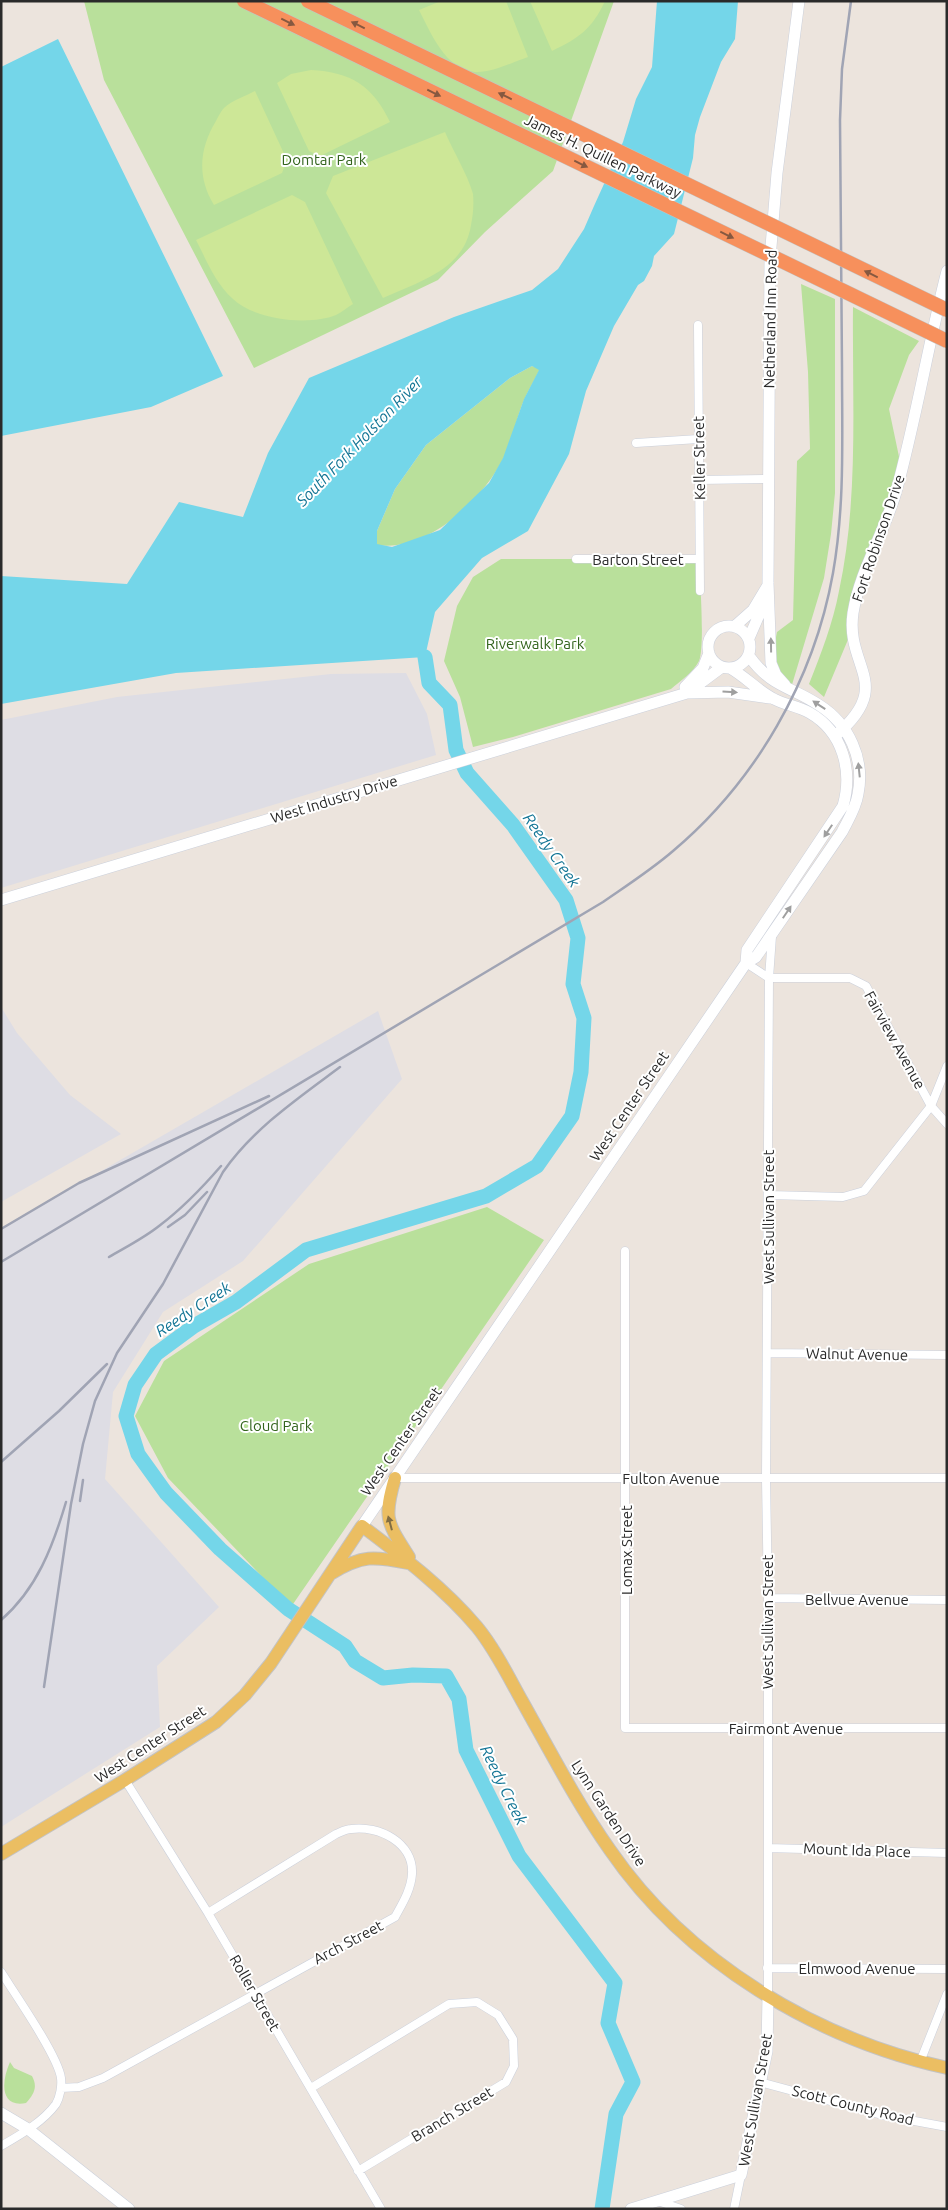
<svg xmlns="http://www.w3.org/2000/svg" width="948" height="2210" font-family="Ubuntu,sans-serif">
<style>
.industrial{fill:#dedde4}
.green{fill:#b9e09b}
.pitch{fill:#cde797}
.water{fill:#74d6e9;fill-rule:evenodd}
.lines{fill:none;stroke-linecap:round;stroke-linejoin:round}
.river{stroke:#74d6e9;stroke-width:15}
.street-casing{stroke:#cbd0db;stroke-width:9}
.secondary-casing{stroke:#cbd0db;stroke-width:12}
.primary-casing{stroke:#c3c3c3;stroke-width:14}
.street{stroke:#fff;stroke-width:8}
.secondary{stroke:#fff;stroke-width:11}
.primary{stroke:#ebbe62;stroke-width:12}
.rail{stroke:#a0a4b4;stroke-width:2.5}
.highway-bridge-casing{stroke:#c3c3c3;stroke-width:15;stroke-linecap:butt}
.highway-bridge{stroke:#f7905c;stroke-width:14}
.oneway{fill:#865840}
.oneway2{fill:#9f9f9f}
.oneway3{fill:#816d43}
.labels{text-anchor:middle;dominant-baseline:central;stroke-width:4;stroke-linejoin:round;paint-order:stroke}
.street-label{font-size:15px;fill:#2a2a2a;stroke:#fff}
.park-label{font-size:15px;fill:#33641d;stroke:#fff}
.water-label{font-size:16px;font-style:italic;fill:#137595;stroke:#fff}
</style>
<rect width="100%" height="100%" fill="#ece4dd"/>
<path class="industrial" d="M406 673 427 714 436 755 1 888V720L117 697 331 674Z
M1 1007 17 1033 70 1095 121 1134 1 1202Z
M378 1011 402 1079 243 1261 163 1312 113 1392 105 1479 219 1607 157 1666 160 1727 1 1827V1229Z"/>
<path class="green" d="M84 1H614L553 171 485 232 438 280 254 368 104 80Z
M801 284 835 299V493L831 534 824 578 791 688 771 663 777 632 793 620 797 461 810 449 808 372Z
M853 307 919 341 909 355 889 409 902 471 869 559 852 630 824 697 809 684C821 654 833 623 839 591 859 498 852 401 853 307Z
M532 366 540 369C535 379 529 389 524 400 516 419 512 442 502 461 480 502 427 552 377 545V531L395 489 426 445 510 378Z
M501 559H699C700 579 705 647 699 661 693 673 680 681 671 689L513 737 473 747 460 697 444 661 457 606 473 577Z
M487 1207 544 1240 291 1607 168 1478 135 1416 164 1361 309 1264Z
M10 2062 14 2068 32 2076C38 2087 34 2094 26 2103 0 2108 1 2082 10 2062Z"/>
<path class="pitch" d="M441 1H506L528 57C513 62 492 73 475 72 445 69 431 33 419 10Z
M530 1H605C592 29 579 38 552 51Z
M311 70C351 72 373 86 390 122L320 156 309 151 277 83 291 74Z
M255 91 287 160 282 173 214 205C197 177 199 149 216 121 218 117 221 111 224 108 232 100 246 96 255 91Z
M445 132C452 149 469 177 473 194 474 205 473 215 471 225 464 270 420 281 383 298L326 193 333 176Z
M292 195 305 202 353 304C348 307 342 312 336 315 309 326 255 320 233 299 215 283 207 261 196 240Z"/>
<path class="water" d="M657 1H738L735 39 721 62 700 117 695 135 693 158 674 234 654 256 652 266 644 281 638 285 614 326 586 391 569 454 528 531 482 558 435 612 425 657 176 673 1 704V576L127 584 179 502 243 517 268 453 309 378 454 317 532 290 558 269 584 229 594 206 623 142 636 99 652 67ZM532 366 539 370 524 399 503 458 489 483 440 530 392 547 377 544V531L395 489 426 445 510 378Z
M58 39 223 376 151 407 1 436V67Z"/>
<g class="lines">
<path class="river" d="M425 657 429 683 450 705 456 750 467 773 513 825 566 900 578 938 573 984 584 1018 581 1072 572 1116 537 1166 486 1196 306 1250 236 1302 194 1326 156 1354 135 1385 126 1416 138 1454 166 1493 220 1549 288 1609 345 1646 355 1661 383 1678 413 1675 446 1676 459 1699 466 1750 519 1856 615 1983 608 2023 633 2082 616 2114 602 2209"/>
<g class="street-casing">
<path id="street" d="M698 325 700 591
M636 443 698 439
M699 480 768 479
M576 559H699
M746 963 769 978
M769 978H850L866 986 931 1106 947 1124
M769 1195 843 1197 864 1191 931 1106 947 1066
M625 1251V1728H947
M768 1353 947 1355
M395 1478H947
M768 1598 947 1600
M125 1780 208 1913 381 2209
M768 1848 947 1853
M767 1968 947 1969
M1 1972C15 1994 58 2056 61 2078 62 2086 60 2097 56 2104 43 2122 20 2135 1 2146
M768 1996V1598L766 1479 769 978 772 936
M920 2062 947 1994
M760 2082 882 2115 947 2127
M61 2088 79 2087 103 2078 395 1917C402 1904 411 1890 412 1874 414 1843 379 1825 351 1829 346 1829 341 1832 336 1834L208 1913
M311 2088 449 2004 477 2002 498 2015 513 2039 514 2066 506 2082 358 2171
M658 2201 681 2209
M734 2209 741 2175"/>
</g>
<g class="secondary-casing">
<path id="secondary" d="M708 647a21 21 0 1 1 42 0a21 21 0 1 1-42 0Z
M735 626 753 610 768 585
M749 638 766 599
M730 668C746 677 758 691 774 699 785 705 798 706 810 713 843 732 853 771 843 806L747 950 746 963
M785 685 776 675 771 663 768 583 770 259 777 173 799 1
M685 687 703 668 709 653
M687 693 728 692 770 698
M835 736C896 684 845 668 853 613 860 570 884 534 896 492 916 420 928 345 947 271
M1 900 687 693 722 667
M362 1526 746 963 756 957 842 832C848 820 856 808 858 794 865 759 849 724 819 705 790 686 771 687 749 656
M1 2113 28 2129 129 2209
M631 2209 741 2175 767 2051 768 1996"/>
</g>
<g class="primary-casing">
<path id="primary" d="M395 1478C383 1519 387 1522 409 1557
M332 1573C362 1555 374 1556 408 1563
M1 1854 125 1780 216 1722 245 1695 271 1663 362 1526C403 1557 443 1587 477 1627 495 1649 508 1676 522 1701 550 1751 577 1803 610 1850 687 1962 816 2039 947 2068"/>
</g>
<use href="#street" class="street"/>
<use href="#secondary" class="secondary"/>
<use href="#primary" class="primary"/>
<path class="rail" d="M168 1227 185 1215 207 1192
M1 1229 79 1183 269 1096
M109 1257C126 1247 144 1238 159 1226 183 1208 202 1188 221 1166
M1 1262 603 902C626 886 651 870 673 851 756 781 814 680 833 573 845 505 842 436 842 368 841 285 841 202 840 120L842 69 851 1
M1 1462 59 1411 107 1364
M80 1501 83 1480
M1 1620C37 1589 53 1546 66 1502
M44 1687 71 1504 83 1444 95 1401 117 1353 163 1284 223 1172C254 1128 297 1099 340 1067"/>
<g class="highway-bridge-casing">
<path id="highway-bridge" d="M244 1 947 341
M308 1 947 310"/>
</g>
<use href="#highway-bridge" class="highway-bridge"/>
</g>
<defs><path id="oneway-solid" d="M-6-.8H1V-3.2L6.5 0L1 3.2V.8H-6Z" transform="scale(1.25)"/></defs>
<g class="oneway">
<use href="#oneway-solid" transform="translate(288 22) rotate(26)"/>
<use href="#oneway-solid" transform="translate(358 25) rotate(-154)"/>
<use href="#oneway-solid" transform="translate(434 93) rotate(26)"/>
<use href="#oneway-solid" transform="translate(505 96) rotate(-154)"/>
<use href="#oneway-solid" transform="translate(581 164) rotate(26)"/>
<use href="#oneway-solid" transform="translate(727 235) rotate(26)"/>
<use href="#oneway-solid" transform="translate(871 274) rotate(-154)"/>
</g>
<g class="oneway2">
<use href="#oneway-solid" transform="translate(771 645) rotate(-91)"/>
<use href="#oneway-solid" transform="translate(730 692) rotate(3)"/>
<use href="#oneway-solid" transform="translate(819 705) rotate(-147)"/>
<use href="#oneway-solid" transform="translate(859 770) rotate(-96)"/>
<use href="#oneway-solid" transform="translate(828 831) rotate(124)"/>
<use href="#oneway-solid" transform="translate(787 912) rotate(-56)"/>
</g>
<use class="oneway3" href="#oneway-solid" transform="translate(390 1523) rotate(-105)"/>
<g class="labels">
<g class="street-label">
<text transform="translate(603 156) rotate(26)">James H. Quillen Parkway</text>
<text transform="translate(770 319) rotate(-89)">Netherland Inn Road</text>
<text transform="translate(699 458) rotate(-91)">Keller Street</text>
<text transform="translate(878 538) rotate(-71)">Fort Robinson Drive</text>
<text x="638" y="559">Barton Street</text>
<text transform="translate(334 799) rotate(-17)">West Industry Drive</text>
<text transform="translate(895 1040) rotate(61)">Fairview Avenue</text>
<text transform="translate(629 1106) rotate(-56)">West Center Street</text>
<text transform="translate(768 1217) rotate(-90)">West Sullivan Street</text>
<text transform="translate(857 1354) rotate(1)">Walnut Avenue</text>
<text transform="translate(401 1441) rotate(-55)">West Center Street</text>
<text x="671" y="1478">Fulton Avenue</text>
<text transform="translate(626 1550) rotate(-90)">Lomax Street</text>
<text x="857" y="1599">Bellvue Avenue</text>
<text transform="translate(767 1622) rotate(-90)">West Sullivan Street</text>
<text x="786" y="1728">Fairmont Avenue</text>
<text transform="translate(150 1744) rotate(-33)">West Center Street</text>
<text transform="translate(609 1813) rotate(57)">Lynn Garden Drive</text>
<text transform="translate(857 1850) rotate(2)">Mount Ida Place</text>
<text transform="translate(348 1942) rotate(-28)">Arch Street</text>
<text x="857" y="1968">Elmwood Avenue</text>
<text transform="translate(255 1993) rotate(60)">Roller Street</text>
<text transform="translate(755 2100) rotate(-80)">West Sullivan Street</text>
<text transform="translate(853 2105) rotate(14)">Scott County Road</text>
<text transform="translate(452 2114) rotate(-31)">Branch Street</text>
</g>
<g class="park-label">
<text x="324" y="159">Domtar Park</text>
<text x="535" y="643">Riverwalk Park</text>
<text x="276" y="1425">Cloud Park</text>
</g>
<g class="water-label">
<text transform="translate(359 441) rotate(-46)">South Fork Holston River</text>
<text transform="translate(552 850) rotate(55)">Reedy Creek</text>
<text transform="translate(193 1309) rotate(-33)">Reedy Creek</text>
<text transform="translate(504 1785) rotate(64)">Reedy Creek</text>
</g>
</g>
<rect width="948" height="2210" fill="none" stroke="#2a2a2a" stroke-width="5"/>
</svg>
